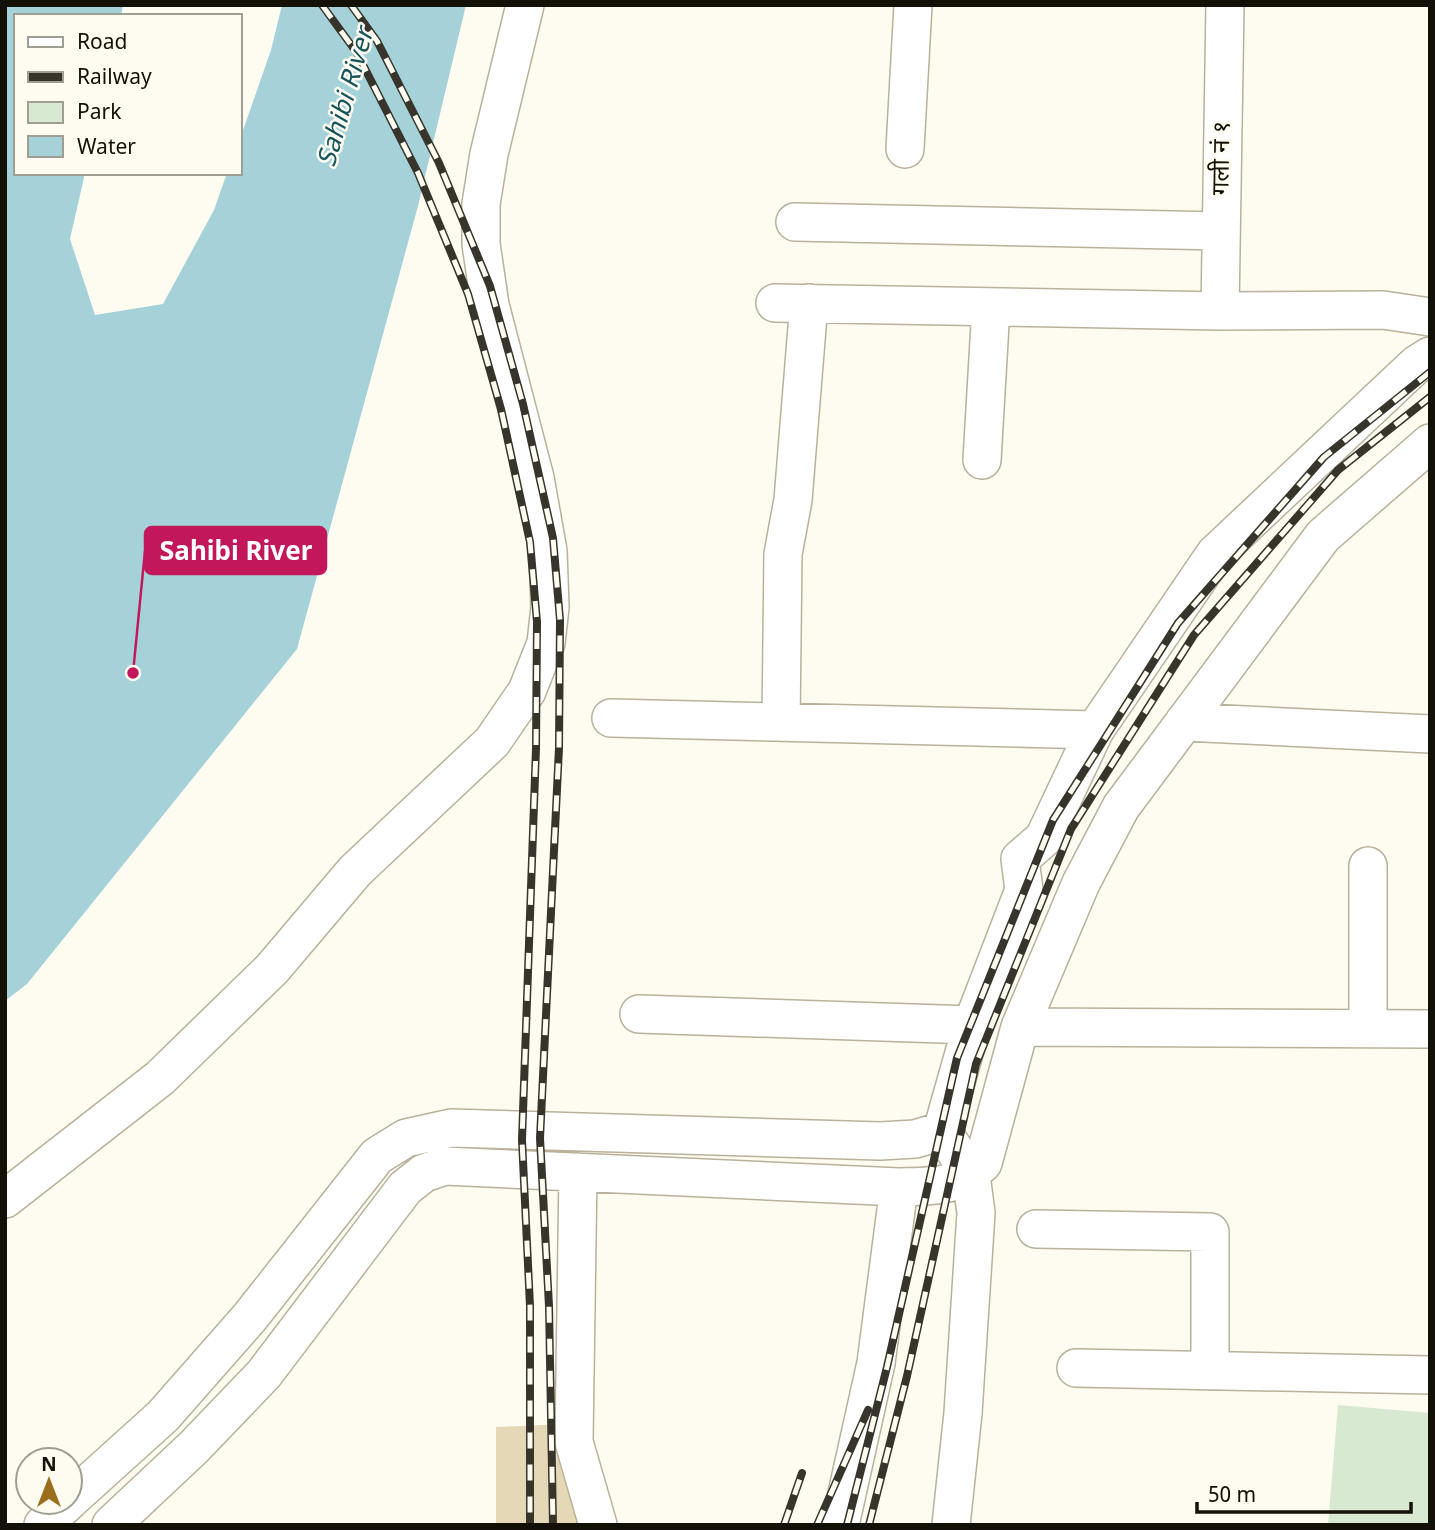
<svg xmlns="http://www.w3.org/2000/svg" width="1435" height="1530" font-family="Georgia,'Noto Sans Devanagari',serif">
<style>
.green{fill:#d7e9d1}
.water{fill:#a5d2d9}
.building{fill:#e4d8b6}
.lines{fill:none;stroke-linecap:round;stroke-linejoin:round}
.minor-casing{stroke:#b9b199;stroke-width:40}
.minor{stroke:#fff;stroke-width:37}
.rail-casing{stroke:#37342b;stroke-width:8}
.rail{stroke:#fefbf1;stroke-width:5;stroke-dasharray:16;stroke-linecap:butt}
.labels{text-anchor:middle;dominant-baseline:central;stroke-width:5;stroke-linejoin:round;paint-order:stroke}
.street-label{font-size:24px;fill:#131007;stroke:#fefbf1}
.water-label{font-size:26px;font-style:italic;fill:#17555d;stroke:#fefbf1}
.leader{fill:none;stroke:#c2185b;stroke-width:2.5}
.callout-dot{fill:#c2185b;stroke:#fefbf1;stroke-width:2.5}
.callout{fill:#c2185b;stroke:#c2185b;stroke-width:2.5}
.callout-label{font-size:26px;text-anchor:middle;font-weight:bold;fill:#fff}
</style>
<rect width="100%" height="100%" fill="#fefbf1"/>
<path class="green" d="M1338 1405 1430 1413V1525H1328Z"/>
<path class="water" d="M5 5H123L121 16H16V173H85L70 239 95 315 163 304 214 210 227 173H240V139L271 50 282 5H466L418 206 297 649 27 984 5 1001Z"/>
<path class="building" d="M588 1423 592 1525H496V1427Z"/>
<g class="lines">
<g class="minor-casing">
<path id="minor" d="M905 149 913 5
M795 222 1221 231
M775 303 1220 311 1383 310 1430 317
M1220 311 1225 5
M982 460 991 307
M611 718 1095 730
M781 722 783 554 793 500 809 303
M1184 722 1430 734
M1368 866V1028
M639 1014 972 1025
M1020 1027 1430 1029
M942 1131 971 1175 976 1213 963 1413 951 1525
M578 1172 574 1442 598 1525
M5 1199 160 1078 272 969 355 871 492 742 527 691 546 643 550 607 548 551 535 478 490 305 481 244V204L489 154 525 5
M1036 1229 1210 1232V1371
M1076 1368 1430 1375
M70 1500 163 1416 250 1317 377 1156 406 1138 451 1128 880 1141 915 1139 942 1131 972 1025 1024 890 1020 859 1044 838 1095 730 1215 554 1417 364 1430 356
M43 1525 68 1502
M111 1525 194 1447 264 1374 405 1188 424 1173 445 1166 899 1187C933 1186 957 1188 983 1163L1020 1027 1081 883 1121 807 1323 536 1430 443
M840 1525 876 1363 899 1187"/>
</g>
<use href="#minor" class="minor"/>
<g class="rail-casing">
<path id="rail" d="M322 5 357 53 418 173 468 294 501 409 530 542 537 622 536 748 522 1140 530 1306V1525
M351 5 377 41 439 163 490 286 523 404 553 538 560 620 559 748 540 1138 549 1306 553 1525
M784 1525 802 1473
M817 1525 868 1410
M847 1525 887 1367 957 1058 1053 820 1178 623 1324 457 1430 372
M869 1525 907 1376 976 1064 1071 829 1194 635 1338 470 1430 397"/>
</g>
<use href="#rail" class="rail"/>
</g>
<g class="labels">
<g class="street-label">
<text transform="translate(1223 158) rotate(-89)">गली नं १</text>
</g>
<g class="water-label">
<text transform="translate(348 98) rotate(-74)">Sahibi River</text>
</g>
</g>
<path class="leader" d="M133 673L145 551"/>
<circle class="callout-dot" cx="133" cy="673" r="7"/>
<rect class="callout" x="145" y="527" width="181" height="47" rx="7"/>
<g class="callout-label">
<text x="236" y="560">Sahibi River</text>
</g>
<rect width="1435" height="1530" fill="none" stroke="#131007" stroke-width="14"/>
<rect x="14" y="14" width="228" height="161" fill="#fefbf1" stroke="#a09d93" stroke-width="2"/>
<rect x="28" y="37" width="35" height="10" fill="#ffffff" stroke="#a09d93" stroke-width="2"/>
<text x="77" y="49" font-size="21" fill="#131007">Road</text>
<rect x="28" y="72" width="35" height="10" fill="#37342b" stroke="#a09d93" stroke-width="2"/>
<text x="77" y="84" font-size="21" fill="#131007">Railway</text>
<rect x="28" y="102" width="35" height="21" fill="#d7e9d1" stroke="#a09d93" stroke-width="2"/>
<text x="77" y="119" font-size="21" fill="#131007">Park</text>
<rect x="28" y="136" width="35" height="21" fill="#a5d2d9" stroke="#a09d93" stroke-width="2"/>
<text x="77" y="154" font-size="21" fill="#131007">Water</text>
<g transform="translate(49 1481)"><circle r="33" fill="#fefbf1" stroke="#a09d93" stroke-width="2"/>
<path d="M0-5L12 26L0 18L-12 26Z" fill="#9a6e1d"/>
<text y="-10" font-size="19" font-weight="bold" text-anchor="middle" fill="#131007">N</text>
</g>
<path d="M1197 1502v10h214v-10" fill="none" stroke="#131007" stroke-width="3.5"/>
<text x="1208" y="1502" font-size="21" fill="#131007" stroke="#fefbf1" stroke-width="5" paint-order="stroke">50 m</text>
</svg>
